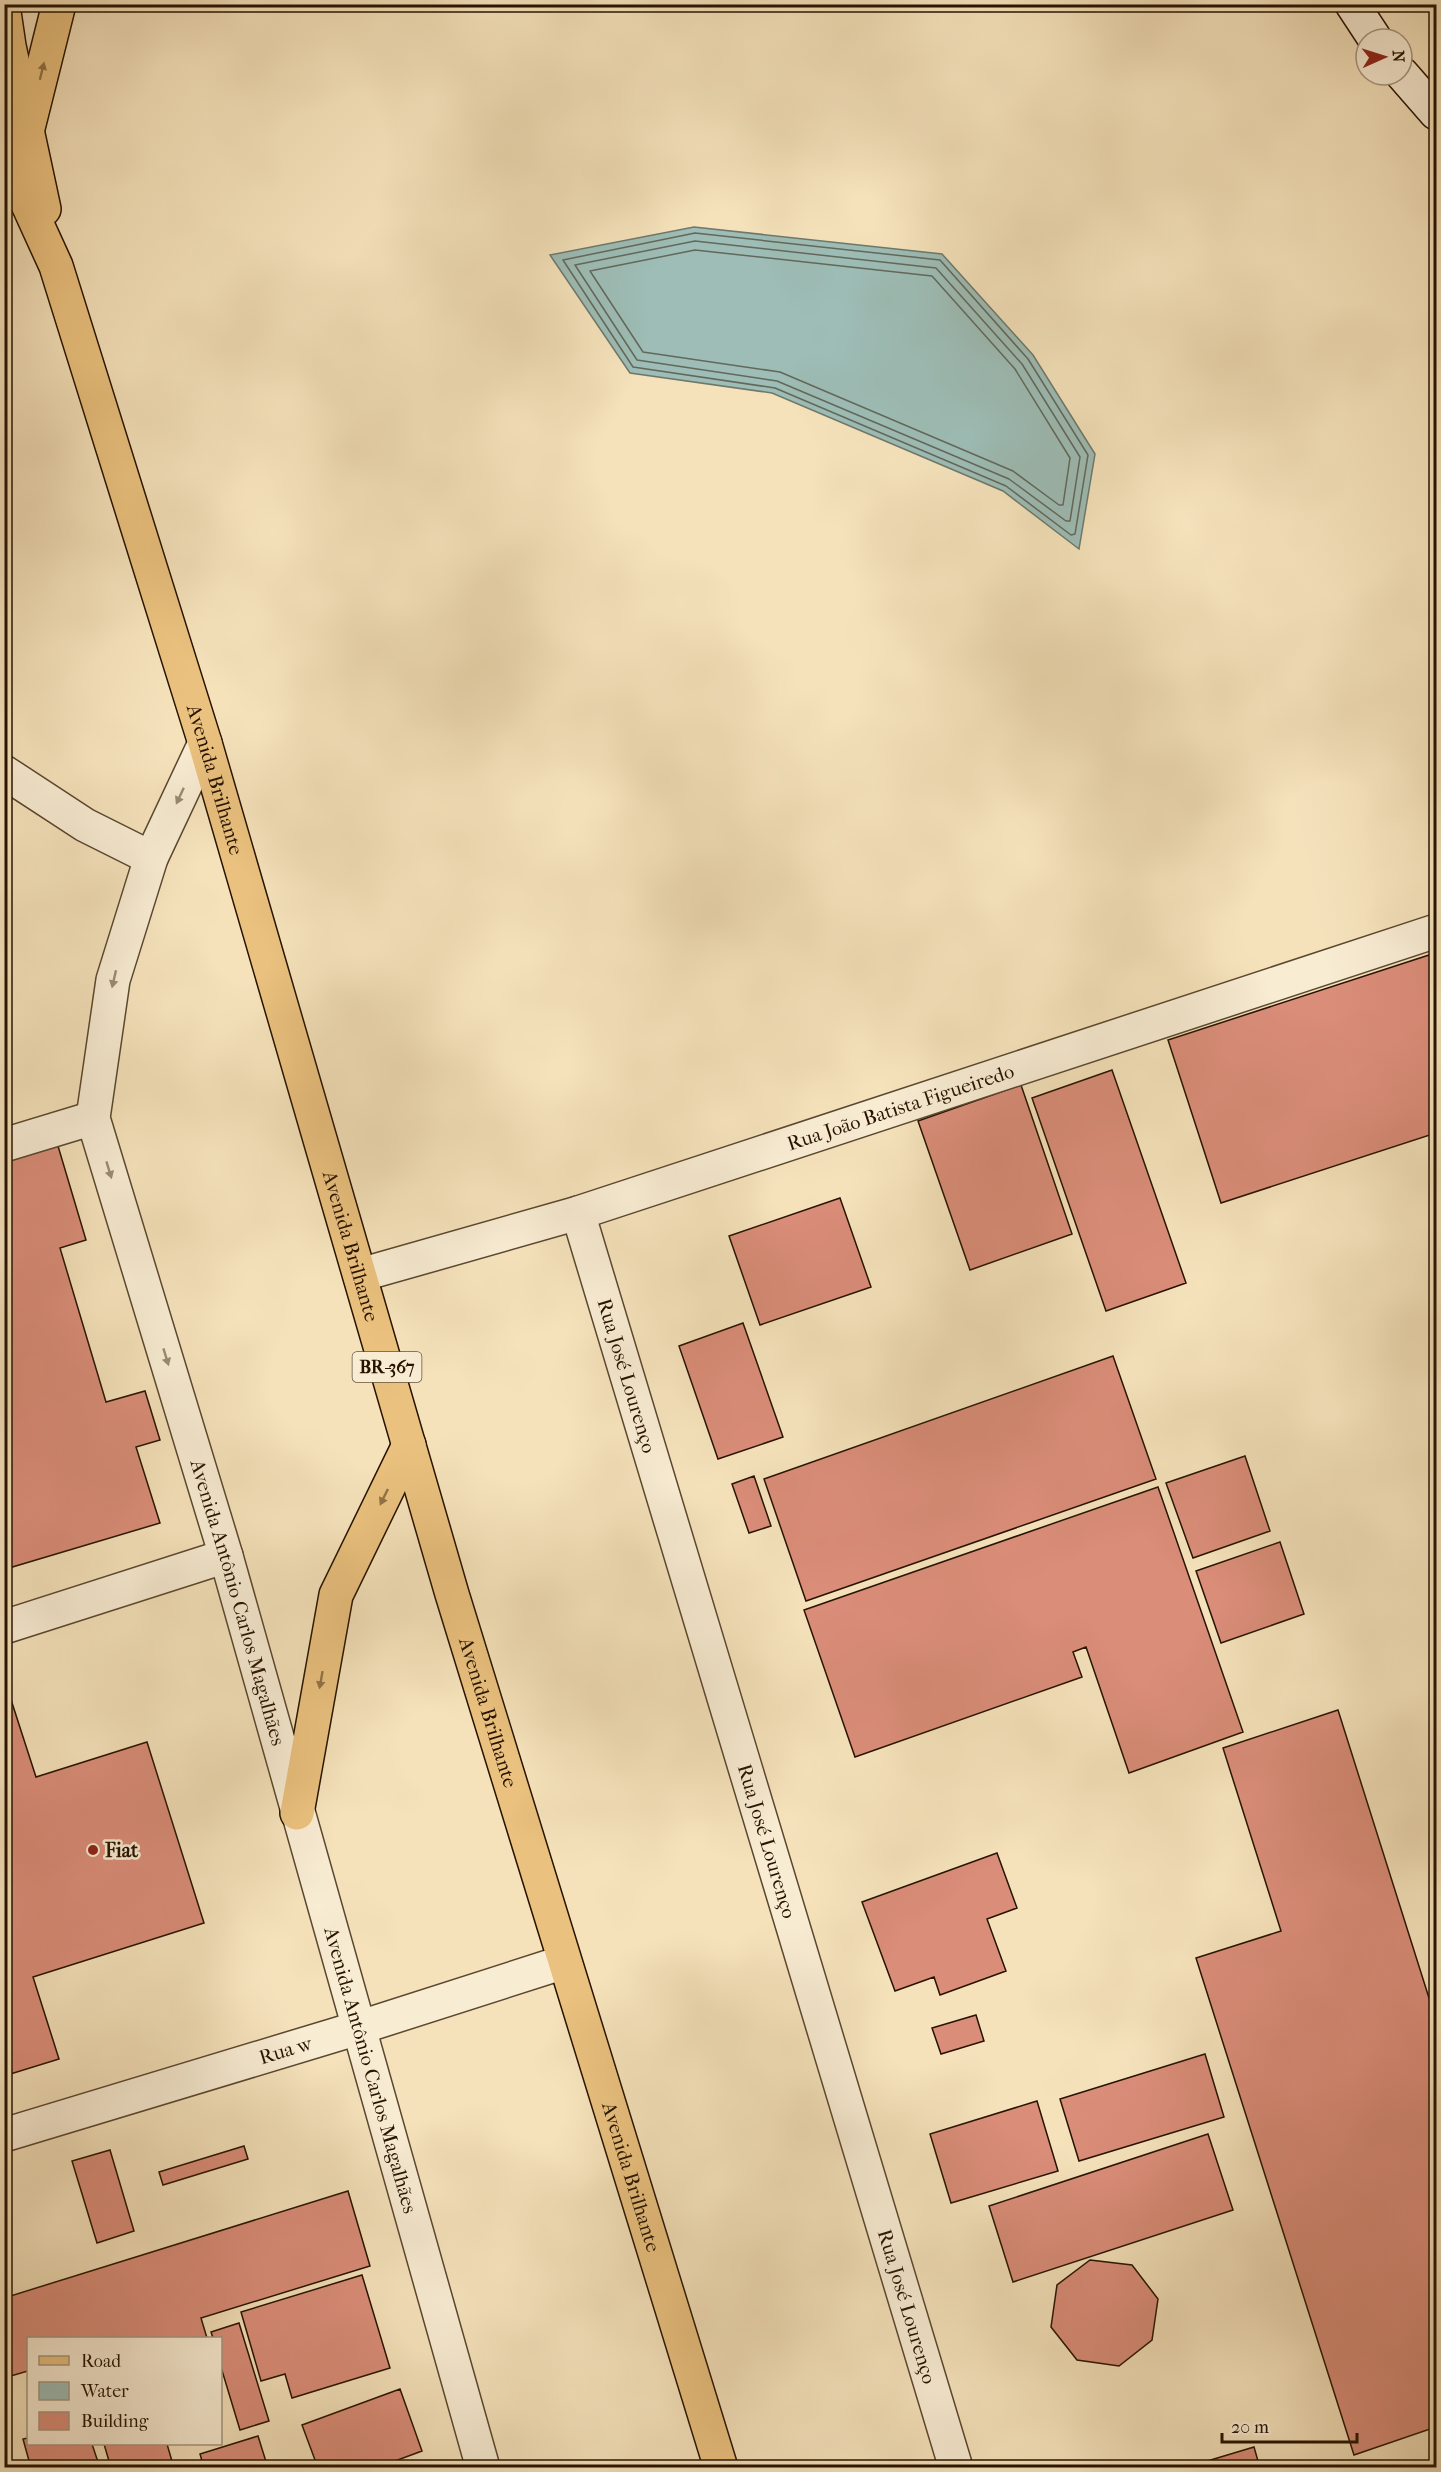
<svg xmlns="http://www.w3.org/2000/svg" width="1441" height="2472" font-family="'IM FELL French Canon',serif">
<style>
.water{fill:#9dbdb6;stroke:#6d796d;stroke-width:1.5}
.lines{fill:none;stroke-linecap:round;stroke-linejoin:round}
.shore{stroke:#62685b;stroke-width:1.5}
.building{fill:#da8d79;stroke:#261300;stroke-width:1.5}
.street-casing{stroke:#5a472f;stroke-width:36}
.secondary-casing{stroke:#261300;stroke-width:36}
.primary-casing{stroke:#261300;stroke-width:36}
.highway-casing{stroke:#261300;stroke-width:36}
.street{stroke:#f8ecd3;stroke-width:33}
.secondary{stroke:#f8ecd3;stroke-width:33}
.primary{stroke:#eac17e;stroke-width:33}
.highway{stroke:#eac17e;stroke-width:33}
.oneway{fill:#927345}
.oneway2{fill:#9a8a74}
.poi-dot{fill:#8f2418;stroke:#f8ecd3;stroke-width:2}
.labels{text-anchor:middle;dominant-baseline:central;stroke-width:5;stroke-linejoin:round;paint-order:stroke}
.shield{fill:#f8ecd3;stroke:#65543f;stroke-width:1.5}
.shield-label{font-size:18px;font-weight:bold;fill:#261300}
.street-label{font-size:20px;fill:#261300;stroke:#f8ecd3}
.poi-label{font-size:20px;font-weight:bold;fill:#261300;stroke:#f8ecd3;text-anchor:start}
</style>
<rect width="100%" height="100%" fill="#f5e2bb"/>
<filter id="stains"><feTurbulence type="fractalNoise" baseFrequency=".00333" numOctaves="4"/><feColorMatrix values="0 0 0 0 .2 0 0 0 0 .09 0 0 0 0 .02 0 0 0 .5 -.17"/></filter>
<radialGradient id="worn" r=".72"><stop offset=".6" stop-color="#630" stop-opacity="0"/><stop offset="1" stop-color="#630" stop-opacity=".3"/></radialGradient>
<path class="water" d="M694 227 942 254 1033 355 1095 454 1079 549 1003 491 772 393 630 373 550 255Z"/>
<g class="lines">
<path class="shore" d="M695 233 940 260 1028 359 1088 455 1075 534 1071 535 1006 486 775 388 633 367 563 260Z
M695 241 936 268 1022 364 1080 457 1070 521H1066L1009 479 777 381 637 360 575 265Z
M695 250 932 276 1015 369 1070 458 1063 505H1059L1013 471 780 372 643 352 590 271Z"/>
</g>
<path class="building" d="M1429 955 1436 977V1133L1221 1203 1168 1040Z
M1112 1070 1186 1283 1106 1311 1032 1098Z
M1021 1085 1072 1234 970 1270 918 1121Z
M58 1146 86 1240 60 1248 106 1402 145 1391 160 1440 136 1447 160 1523 9 1568 4 1552V1162Z
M840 1198 871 1287 760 1325 729 1236Z
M743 1323 783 1437 718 1459 679 1346Z
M1113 1356 1156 1479 806 1601 764 1479Z
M1245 1456 1270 1531 1193 1558 1166 1483Z
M754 1476 771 1526 749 1533 732 1484Z
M1158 1487 1243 1732 1129 1773 1086 1647 1073 1652 1082 1677 855 1757 804 1610Z
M1280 1542 1304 1614 1221 1643 1196 1571Z
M4 1678 36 1777 147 1742 204 1923 33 1977 59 2059 4 2076Z
M1338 1710 1436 2020V2427L1354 2455 1196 1958 1281 1931 1223 1748Z
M997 1853 1017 1908 987 1919 1006 1971 940 1995 934 1977 895 1991 862 1902Z
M976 2015 984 2041 941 2054 932 2028Z
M1205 2054 1224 2117 1079 2161 1060 2099Z
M1037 2101 1058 2171 951 2203 930 2134Z
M1208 2134 1233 2210 1013 2282 989 2206Z
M244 2146 248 2159 163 2185 159 2172Z
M110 2150 134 2231 97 2243 72 2161Z
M348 2191 370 2266 201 2318 207 2338H28V2371L4 2378V2298Z
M1090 2260 1132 2265 1158 2299 1152 2340 1119 2366 1077 2360 1051 2327 1057 2285Z
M362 2275 390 2368 292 2398 285 2374 261 2381 241 2312Z
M239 2323 269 2421 240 2430 220 2364V2338H213L211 2332Z
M400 2389 422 2451 376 2468H318L302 2425Z
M258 2436 268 2468H204L200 2454Z
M28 2438V2444H92L100 2468H31L23 2439Z
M104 2444H167L174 2468H111Z
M1254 2447 1260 2468H1184Z"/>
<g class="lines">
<g class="street-casing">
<g id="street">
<path id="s1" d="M205 743 151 858 113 980 93 1118 226 1556 483 2468"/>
<path d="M4 772 85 825 151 858"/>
<path d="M4 1145 93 1118"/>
<path id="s2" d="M578 1213 956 2468"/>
<path id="s3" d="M360 1275 578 1213 1436 931"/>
<path d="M4 1627 226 1556"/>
<path id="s4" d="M4 2135 358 2028 564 1962"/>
</g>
</g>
<g class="secondary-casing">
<path id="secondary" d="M1352 4 1375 39
M1402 74 1436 113"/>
</g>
<g class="primary-casing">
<g id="primary">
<path d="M4 12 9 46 44 209"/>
<path id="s5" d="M4 152 56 266 205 743 452 1594 721 2468"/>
<path d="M297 1813 336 1595 409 1445"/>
</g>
</g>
<g class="highway-casing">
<path id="highway" d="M28 128 59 4"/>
</g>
<use href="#street" class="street"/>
<use href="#secondary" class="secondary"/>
<use href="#primary" class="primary"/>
<use href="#highway" class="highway"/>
</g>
<defs><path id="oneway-solid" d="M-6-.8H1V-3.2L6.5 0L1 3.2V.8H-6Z" transform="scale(1.5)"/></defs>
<g class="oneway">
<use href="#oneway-solid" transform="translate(42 71) rotate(-76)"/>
<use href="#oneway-solid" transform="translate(384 1497) rotate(116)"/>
<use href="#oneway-solid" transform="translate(321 1680) rotate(100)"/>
</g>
<g class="oneway2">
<use href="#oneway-solid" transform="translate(180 796) rotate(115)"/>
<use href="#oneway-solid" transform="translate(114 979) rotate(103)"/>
<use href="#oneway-solid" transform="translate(109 1170) rotate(73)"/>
<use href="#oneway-solid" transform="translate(166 1357) rotate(73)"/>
</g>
<circle class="poi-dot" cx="93" cy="1850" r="6"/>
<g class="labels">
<rect class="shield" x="352.5" y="1352" width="69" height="30" rx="4.5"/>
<g class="shield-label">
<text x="387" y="1367">BR-367</text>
</g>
<g class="street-label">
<text stroke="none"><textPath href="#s5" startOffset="663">Avenida Brilhante</textPath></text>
<text stroke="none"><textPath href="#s3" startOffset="566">Rua João Batista Figueiredo</textPath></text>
<text stroke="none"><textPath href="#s5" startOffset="1149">Avenida Brilhante</textPath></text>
<text stroke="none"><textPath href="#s2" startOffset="170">Rua José Lourenço</textPath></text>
<text stroke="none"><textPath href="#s1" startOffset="900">Avenida Antônio Carlos Magalhães</textPath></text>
<text stroke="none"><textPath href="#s5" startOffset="1635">Avenida Brilhante</textPath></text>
<text stroke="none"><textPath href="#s2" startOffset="656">Rua José Lourenço</textPath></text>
<text stroke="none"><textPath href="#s4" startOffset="294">Rua w</textPath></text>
<text stroke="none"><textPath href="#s1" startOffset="1386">Avenida Antônio Carlos Magalhães</textPath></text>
<text stroke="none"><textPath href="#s5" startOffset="2121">Avenida Brilhante</textPath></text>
<text stroke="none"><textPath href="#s2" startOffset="1142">Rua José Lourenço</textPath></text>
</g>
<g class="poi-label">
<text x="105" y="1850">Fiat</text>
</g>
</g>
<rect width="1441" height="2472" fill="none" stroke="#f5e2bb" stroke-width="24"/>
<rect x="6" y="6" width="1429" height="2460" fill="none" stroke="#261300" stroke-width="3"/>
<rect x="12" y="12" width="1417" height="2448" fill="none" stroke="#261300" stroke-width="1.5"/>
<rect x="27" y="2337" width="195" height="108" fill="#f8ecd3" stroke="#a4957f" stroke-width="1.5"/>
<rect x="39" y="2356" width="30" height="9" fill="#eac17e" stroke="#a4957f" stroke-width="1.5"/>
<text x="81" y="2367" font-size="18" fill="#261300">Road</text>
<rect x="39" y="2382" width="30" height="18" fill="#9dbdb6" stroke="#a4957f" stroke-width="1.5"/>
<text x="81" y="2397" font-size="18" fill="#261300">Water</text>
<rect x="39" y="2412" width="30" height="18" fill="#da8d79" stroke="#a4957f" stroke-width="1.5"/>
<text x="81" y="2427" font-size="18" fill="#261300">Building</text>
<g transform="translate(1384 57) rotate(87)"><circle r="28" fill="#f8ecd3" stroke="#a4957f" stroke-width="1.5"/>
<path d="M0-4.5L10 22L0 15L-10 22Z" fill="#8f2418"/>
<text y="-9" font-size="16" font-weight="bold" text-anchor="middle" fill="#261300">N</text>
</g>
<path d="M1222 2433v9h135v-9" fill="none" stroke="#261300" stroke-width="3"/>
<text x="1231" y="2433" font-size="18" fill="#261300" stroke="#f8ecd3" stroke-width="4.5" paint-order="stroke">20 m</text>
<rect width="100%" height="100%" filter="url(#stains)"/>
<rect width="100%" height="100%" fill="url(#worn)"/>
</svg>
